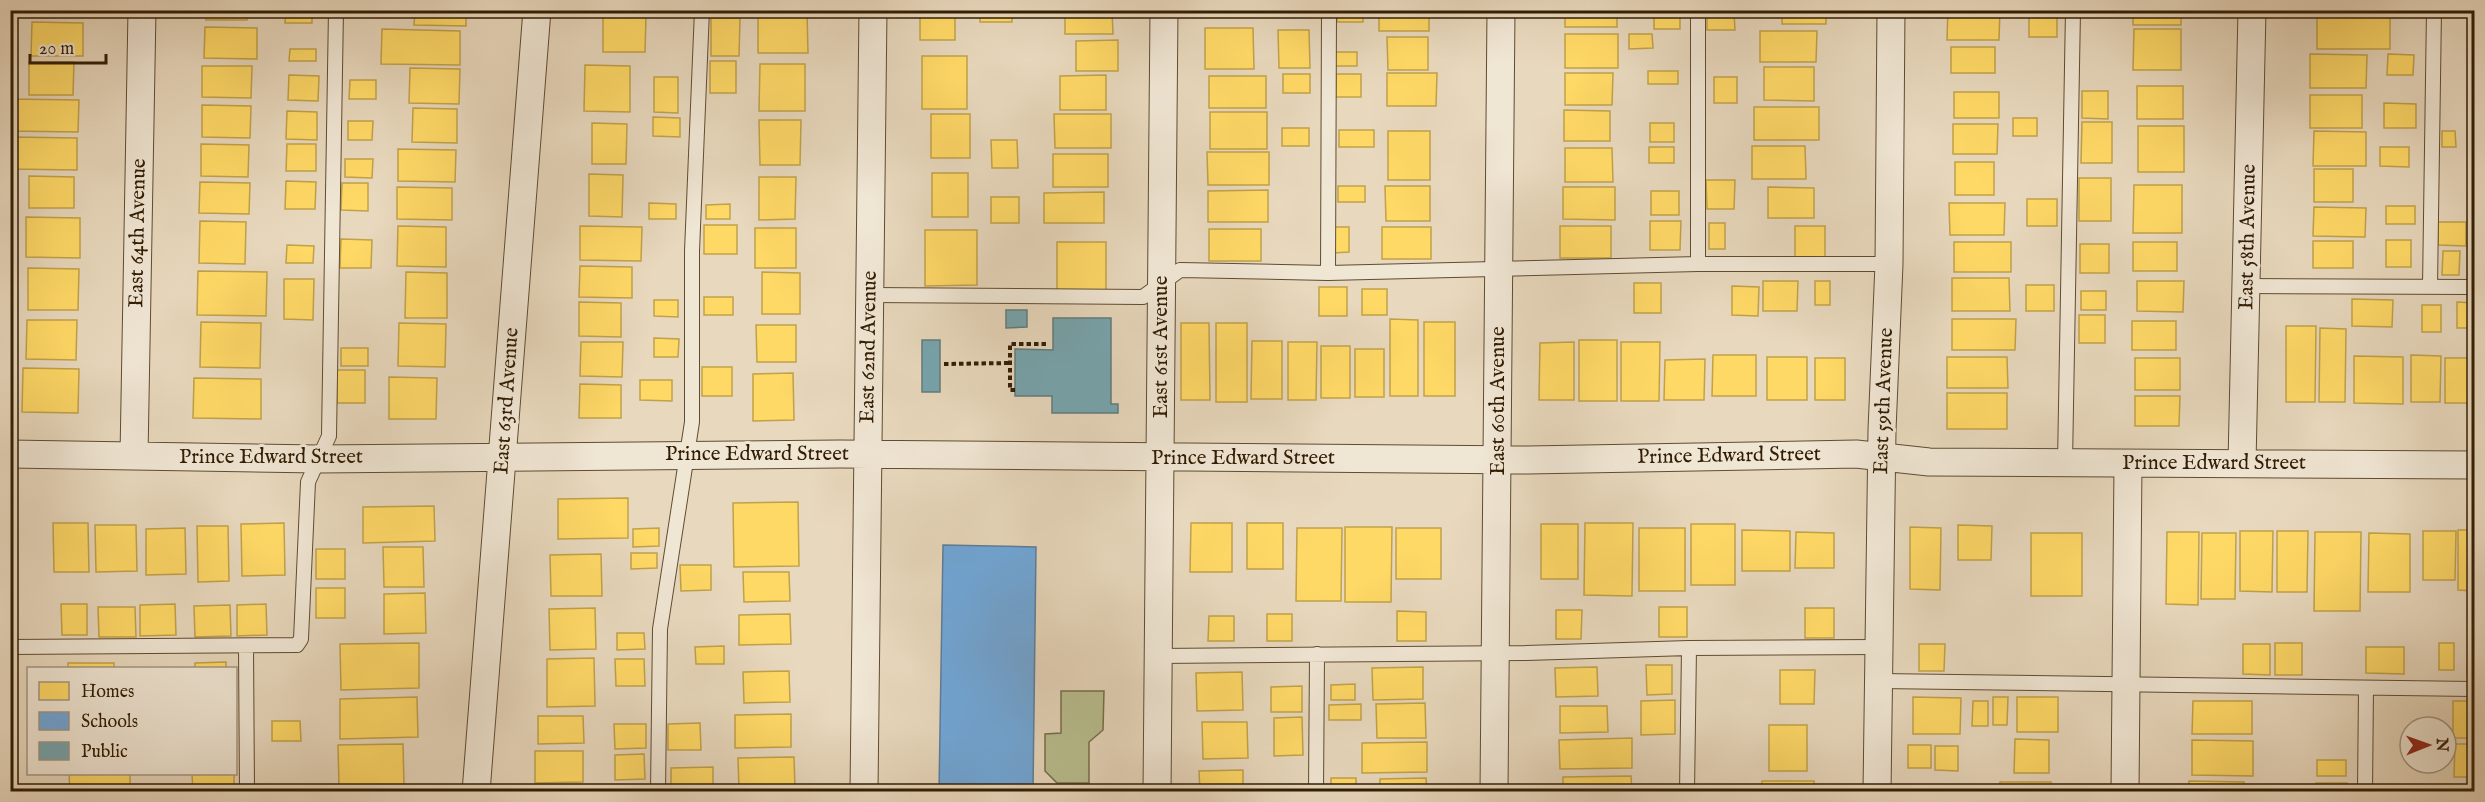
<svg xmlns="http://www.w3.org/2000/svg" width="2485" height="802" font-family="'IM FELL English',serif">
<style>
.park{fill:#b8be8f;stroke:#746e4a;stroke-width:1.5}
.homes{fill:#ffd966;stroke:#c1a149;stroke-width:1.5}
.schools{fill:#6fa8dc;stroke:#5c7e9b;stroke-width:1.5}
.public{fill:#76a5af;stroke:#617c7c;stroke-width:1.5}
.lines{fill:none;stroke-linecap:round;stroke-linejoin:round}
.service-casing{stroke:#5f4c32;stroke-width:16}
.minor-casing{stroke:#5f4c32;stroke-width:29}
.path{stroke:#311d04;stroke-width:4;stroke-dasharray:4.5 3;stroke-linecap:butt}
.service{stroke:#f0e6d4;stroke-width:14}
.minor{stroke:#f0e6d4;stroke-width:27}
.labels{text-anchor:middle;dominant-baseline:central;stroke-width:6;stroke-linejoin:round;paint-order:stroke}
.street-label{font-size:21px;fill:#311d04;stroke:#f0e6d4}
</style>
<rect width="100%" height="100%" fill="#e8d8bd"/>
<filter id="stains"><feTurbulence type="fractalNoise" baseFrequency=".00333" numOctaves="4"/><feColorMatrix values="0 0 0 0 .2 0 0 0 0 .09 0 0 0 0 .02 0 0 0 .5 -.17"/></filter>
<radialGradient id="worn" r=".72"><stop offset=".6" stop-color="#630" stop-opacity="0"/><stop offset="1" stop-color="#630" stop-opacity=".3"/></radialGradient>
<path class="park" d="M1061 691H1104L1103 730 1089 742V783H1057L1045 771V734L1061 733Z"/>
<path class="homes" d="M37 10H82V16H37Z
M206 10H248L247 20H206Z
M286 10H312V23H285Z
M415 10H466V26L414 25Z
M758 10H807L808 53H758Z
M920 10H955V40H920Z
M980 10H1012V22H980Z
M1065 10H1112L1113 34H1065Z
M1219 10H1259V12L1219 13Z
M1337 10H1363V22H1337Z
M1379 10H1429V31H1379Z
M1565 10H1617V27H1565Z
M1654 10H1680V29H1654Z
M1782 10H1826V24H1782Z
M1948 10H2000L1999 40H1947Z
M2029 10H2057V37H2029Z
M2133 10H2181V25H2133Z
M1707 12H1734L1735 30H1707Z
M603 15 646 16 645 52H603Z
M2317 17H2390V49H2317Z
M711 18H740L739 56H711Z
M32 22 83 23V56H31Z
M205 27 257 28V59L204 58Z
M1205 28H1253L1254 69H1205Z
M382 29 460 31V65L381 64Z
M2134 29H2181V70H2133Z
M1278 30H1309L1310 68H1279Z
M1760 31H1817L1816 62H1760Z
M1565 34H1618V68H1565Z
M1629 34H1652L1653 48 1629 49Z
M1387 37H1428V70H1388Z
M1118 40V71H1076V41Z
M1951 47H1995V73H1951Z
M290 49H316V61H289Z
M1335 52H1357V66H1335Z
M2310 54 2367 55 2366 88H2310Z
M2388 54 2414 55 2413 75H2387Z
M922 56H967V109H922Z
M710 61H736V93H710Z
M29 62H74L73 95H29Z
M760 64H805V111H759Z
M585 65 630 66V112L584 111Z
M202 66H252L251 98 202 97Z
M1764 67H1814V101L1764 100Z
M410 68 460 69 459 104 409 103Z
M1648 71H1678V84H1648Z
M1387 73H1437L1436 106H1387Z
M1565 73H1613L1612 105H1565Z
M1283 74H1310V93H1283Z
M1336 74H1361V97H1336Z
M289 75 319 76 318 101 288 100Z
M1106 75V110H1060V76Z
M1209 76H1266V108H1209Z
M654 77H678V113L654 112Z
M1714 77H1737V103H1714Z
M350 80H376V99H349Z
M2137 86H2183V119H2137Z
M2082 91H2108V119L2082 118Z
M1954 92H1999V118H1954Z
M2310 95H2362V128H2310Z
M10 99 79 100 78 132 10 131Z
M2384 103 2416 104V128H2384Z
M202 105 251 106 250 138 202 137Z
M1754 107H1819V140H1754Z
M413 108 457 109V143L412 142Z
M1564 110 1610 111V141H1564Z
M287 111 317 112V140L286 139Z
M1210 112H1267V149H1210Z
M931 114H970V158H931Z
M1054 114H1111V148H1055Z
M653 117 680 118V137L653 136Z
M2013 118H2037V136H2013Z
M759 120H801L800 165H760Z
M348 121H373L372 140H348Z
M2082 122H2112V163H2081Z
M592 123 627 124 626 164H592Z
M1650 123H1674V142H1650Z
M1953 124H1998L1997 154H1953Z
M2138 126H2184V172H2138Z
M1282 128H1309V146H1282Z
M1339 130H1374V147H1339Z
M1388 131H1430V180H1388Z
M2314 131 2366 132V166H2313Z
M2442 131H2455L2456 147H2442Z
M12 137 77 138V170L11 169Z
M991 140H1017L1018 168H992Z
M201 144 249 145 248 177 201 176Z
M287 144H316V171H286Z
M1752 146H1805L1806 179H1752Z
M1649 147H1674V163H1649Z
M2380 147H2409V167L2380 166Z
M1565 148H1612L1613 182H1565Z
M398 149 456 150 455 182 398 181Z
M1207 152H1269V185H1208Z
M1053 154H1108V187H1053Z
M345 159H373L372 178 345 177Z
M1955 162H1994V195H1955Z
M2314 169H2353V202H2314Z
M932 173H968V217H932Z
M589 174 623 175 622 217 589 216Z
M29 176 74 177V208H29Z
M759 177H796L795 219 759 220Z
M2079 178H2111V221H2079Z
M1706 180H1735L1734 209H1707Z
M286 181 316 182 315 209H285Z
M200 182 250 183 249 214 199 213Z
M342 183H368V211L341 210Z
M2134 185H2182V233H2133Z
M1338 186H1365V202H1338Z
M1385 186H1430V221H1386Z
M397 187 452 188V220L397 219Z
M1563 187H1615V220L1563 219Z
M1768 187 1814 188V218H1768Z
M1268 190V222H1208V191Z
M1651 191H1679V215H1651Z
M1104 192V223H1044V193Z
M991 197H1019V223H991Z
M2027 199H2057V226H2027Z
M649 203 676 204V219H649Z
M1949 203H2005L2004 235H1950Z
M730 204V219H706V205Z
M2386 206H2415V224H2386Z
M2314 207 2366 208 2365 237 2313 236Z
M26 217 80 218V258L26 257Z
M200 221 246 222 245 264 199 263Z
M1650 221H1681L1680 250H1650Z
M2438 222H2466V246L2438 245Z
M1709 223H1725V249H1709Z
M704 225H737V254H704Z
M398 226 446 227V267L397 266Z
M580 226 642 227 641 261 580 260Z
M1560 226H1611V258H1560Z
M1795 226H1825V258H1795Z
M1333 227H1349V252L1333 253Z
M1382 227H1431V259H1382Z
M755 228H796V268H755Z
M1209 229H1261V261H1209Z
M925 230H977V285L925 286Z
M341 239 372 240 371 268H340Z
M2386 240H2411V267H2386Z
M2313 241H2353V268H2313Z
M1057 242H1106V290H1057Z
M1954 242H2011V272H1954Z
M2133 242H2177V271H2133Z
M2080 244H2109V273H2080Z
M287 245 314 246 313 263H286Z
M2443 251H2460L2459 275H2442Z
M580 266 632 267V298L579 297Z
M28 268 79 269 78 310H28Z
M198 271 267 272 266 316 197 315Z
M406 272 447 273V318H405Z
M762 272 800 273V314H762Z
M1952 278H2009L2010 311H1952Z
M284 279H314L313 320 284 319Z
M1763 281H1798L1797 311H1763Z
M1815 281H1830V305H1815Z
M2137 281H2184L2183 312 2137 311Z
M1634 283H1661V313H1634Z
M2026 285H2054V311H2026Z
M1732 286 1759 287 1758 316 1732 315Z
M1319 287H1347V316H1319Z
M1362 289H1387V315H1362Z
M2081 291H2106V310H2081Z
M704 297H733V315H704Z
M2352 299 2393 300 2392 327 2352 326Z
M654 300H678V317L654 316Z
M579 302 621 303V337L579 336Z
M2457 302 2474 303V328H2457Z
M2422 305H2441V332H2422Z
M2079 315H2105V343H2079Z
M1390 319 1418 320V396H1390Z
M1952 319H2016L2015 350H1952Z
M27 320H77L76 360 26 359Z
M2132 321H2176V350H2132Z
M201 322 261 323 260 368 200 367Z
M1424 322H1455V396H1424Z
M399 323 446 324 445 367 398 366Z
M1181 323H1209L1210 400H1181Z
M1216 323H1247V402H1216Z
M756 325H796V362H757Z
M2286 326H2316L2315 402H2286Z
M2320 328 2346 329 2345 402H2319Z
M654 338 679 339 678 357H654Z
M1579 340H1617V401H1579Z
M1252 341H1282V399H1251Z
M581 342H623L622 377 580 376Z
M1288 342H1317L1316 400H1288Z
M1574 342V400H1539L1540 343Z
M1621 342H1660L1659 401H1621Z
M1321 346H1350V398H1321Z
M341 348H368V366H341Z
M1355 349H1384V397H1355Z
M1713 355H1756V396H1712Z
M2411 355 2441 356 2440 402H2411Z
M2354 356 2403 357V404L2354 403Z
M1767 357H1807V400H1767Z
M1947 357H2007L2008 388H1947Z
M1815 358H1845V400H1815Z
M2135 358H2180V390H2135Z
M2445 358H2472V403H2445Z
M1705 359 1704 400H1664L1665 360Z
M702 367H732V396H702Z
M23 368 79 369 78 413 22 412Z
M337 370H365V403H337Z
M793 373 794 420 753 421V374Z
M389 377 437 378 436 419H389Z
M194 378 261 379V419L193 418Z
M640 380H672V401L640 400Z
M580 384 621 385V418H579Z
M1947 393H2007V429H1947Z
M2135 396H2180L2179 426H2135Z
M628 498V538L558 539V499Z
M798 502 799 566 734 567 733 503Z
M434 506 435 541 363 543V507Z
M53 523H88L89 572H54Z
M284 523 285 575 242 576 241 524Z
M1191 523H1232V572H1190Z
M1247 523H1283V569H1247Z
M1585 523H1633L1632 596 1584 595Z
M1541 524H1578V579H1541Z
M1691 524H1735V585H1691Z
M95 525H136L137 571 96 572Z
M1958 525 1992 526 1991 560H1958Z
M197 526H228L229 581 198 582Z
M1345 527H1392L1391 602H1345Z
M1910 527 1941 528 1940 590 1910 589Z
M185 528 186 574 146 575V529Z
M659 528V546L633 547V529Z
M1297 528H1342L1341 601H1296Z
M1396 528H1441V579H1396Z
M1639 528H1685V591H1639Z
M1742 530 1790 531V571H1742Z
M2458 530H2474V591L2458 590Z
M2240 531H2273L2272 592 2240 591Z
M2277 531H2308L2307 592H2277Z
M2423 531H2456L2455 580H2423Z
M1796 532 1834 533V568H1795Z
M2167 532H2199L2198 605 2166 604Z
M2315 532H2361L2360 611H2314Z
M2031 533H2082V596H2031Z
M2202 533H2236L2235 599H2201Z
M2369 533 2410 534V592H2368Z
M383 547H423L424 587H384Z
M316 549H345V579H316Z
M631 553H657V568L631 569Z
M601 554 602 596H551L550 555Z
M680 565H711V590L681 591Z
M743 572H789L790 601 744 602Z
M316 588H345V618H316Z
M425 593 426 633 384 634V594Z
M61 604H87V635H62Z
M175 604 176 635 140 636V605Z
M266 604 267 635 237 636V605Z
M230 605 231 636 195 637 194 606Z
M98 607H135L136 637H99Z
M1659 607H1687V637H1659Z
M595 608 596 649 550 650 549 609Z
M1805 608H1834V638H1805Z
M1556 610H1582L1581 639H1556Z
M1397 611 1426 612V641H1397Z
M790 614 791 644 739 645V615Z
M1267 614H1292V641H1267Z
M1209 616H1234V641H1208Z
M617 633H644L645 649 617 650Z
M419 643V688L341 690 340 644Z
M2275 643H2302V675H2275Z
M2439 643H2454V670H2439Z
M1919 644H1945L1944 671H1919Z
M2243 644H2270V675L2243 674Z
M724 646V664H696L695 647Z
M2468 646H2474V674H2467Z
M2366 647H2404V674L2366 673Z
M594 658 595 706 547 707V659Z
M615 659H644L645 686H616Z
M226 662V668H195V663Z
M68 663H114V668H68Z
M1646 665H1672V694L1647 695Z
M1423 667V699L1373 700 1372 668Z
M1597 667 1598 696 1556 697 1555 668Z
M1780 670H1815L1814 704H1780Z
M789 671 790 702 744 703 743 672Z
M1242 672 1243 710 1197 711 1196 673Z
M1355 684V700H1331V685Z
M1302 686V712H1271V687Z
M417 697 418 737 340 739V699Z
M1913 697 1961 698 1960 734H1913Z
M1993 697H2008L2007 725H1993Z
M2017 697H2058V732H2017Z
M1675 700V734L1641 735V701Z
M1973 701H1988V726H1972Z
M2193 701H2252V734H2192Z
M2453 701H2474V738H2453Z
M1425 703 1426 738H1377L1376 704Z
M1361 704V720H1329V705Z
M1560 706H1607L1608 732 1560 733Z
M791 714V747L735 748V715Z
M538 716H583L584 743 538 744Z
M1302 717 1303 755 1274 756V718Z
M272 721H300L301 741H272Z
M1202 722H1247L1248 758 1203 759Z
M700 723 701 750H668V724Z
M614 724H646V748L615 749Z
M1769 725H1807V771H1769Z
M1632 738V768L1560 769 1559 740Z
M2015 739 2049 740V773H2014Z
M2192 740 2253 741V776L2192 775Z
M1427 742V772L1362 773V743Z
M403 744 404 785 339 787 338 745Z
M2455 744H2474V777H2454Z
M1908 745H1931V768H1908Z
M1935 746H1958V771L1935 770Z
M535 751H583V782L535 783Z
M644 754 645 779 615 780V755Z
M794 757 795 788 739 789 738 758Z
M2317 760H2346V776H2317Z
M713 767V788H671V768Z
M1243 770V792H1200L1199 771Z
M69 774H130V792H70Z
M192 774H234V792H193Z
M1631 776 1632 792H1563V777Z
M1331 778H1356V792H1331Z
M1426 778 1427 792H1380V779Z
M1762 781H1814V792H1762Z
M2189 781 2244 782V792H2189Z
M2000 782H2051V792H1999Z
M2316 783H2347V792H2316Z
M2453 786H2474V792H2453Z"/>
<path class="schools" d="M943 545 1036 547 1033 790 1099 792H939Z"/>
<path class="public" d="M1006 310H1027V327L1006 328Z
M1053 318H1111V404H1118V413H1052V396H1015V349L1053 350Z
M922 340H940V392H922Z"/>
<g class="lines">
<g class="service-casing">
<path id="service" d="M1698 264V10
M1328 273 1329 10
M2247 286 2474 287
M2430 287 2434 10
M870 295 1143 297 1180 270 1328 273 1698 264H1889
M2065 463 2073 10
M10 647 297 645 301 639 308 482 329 436 336 10
M246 647 247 792
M1158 656 1526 653 1689 648 1879 647
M1879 681 2474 689
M658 792 660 629 692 422V251L702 10
M1316 792 1317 654
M1687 792 1689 648
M2365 792 2366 688"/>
</g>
<g class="minor-casing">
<path id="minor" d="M10 454 318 459 840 454 1528 460 1856 454 1929 462 2474 465
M134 456 142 10
M2242 463 2252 10
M476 792 537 10
M864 792 873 10
M1157 792 1164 10
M1494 792 1501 10
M1877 792 1882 430 1889 264 1891 10
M2125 792 2128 464"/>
</g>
<path class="path" d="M944 364 1010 363
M1015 390H1010V344H1046"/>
<use href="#service" class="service"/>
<use href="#minor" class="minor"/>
</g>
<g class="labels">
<g class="street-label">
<text transform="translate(138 233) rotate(-89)">East 64th Avenue</text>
<text transform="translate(2248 237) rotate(-89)">East 58th Avenue</text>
<text transform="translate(869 347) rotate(-89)">East 62nd Avenue</text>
<text transform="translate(1161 347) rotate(-90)">East 61st Avenue</text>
<text transform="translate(507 401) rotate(-86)">East 63rd Avenue</text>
<text transform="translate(1498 401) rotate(-90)">East 60th Avenue</text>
<text transform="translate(1884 401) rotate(-88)">East 59th Avenue</text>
<text x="757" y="454">Prince Edward Street</text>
<text transform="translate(1729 456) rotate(-1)">Prince Edward Street</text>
<text x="271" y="457">Prince Edward Street</text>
<text x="1243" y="458">Prince Edward Street</text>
<text x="2214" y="463">Prince Edward Street</text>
</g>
</g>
<rect width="2485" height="802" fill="none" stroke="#e8d8bd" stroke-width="36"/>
<rect x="12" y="12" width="2461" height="778" fill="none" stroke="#311d04" stroke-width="3"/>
<rect x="18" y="18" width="2449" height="766" fill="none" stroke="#311d04" stroke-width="1.5"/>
<rect x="27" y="667" width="210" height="108" fill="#f0e6d4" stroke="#a49681" stroke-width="1.5"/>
<rect x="39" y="682" width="30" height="18" fill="#ffd966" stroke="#a49681" stroke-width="1.5"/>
<text x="81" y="697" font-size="18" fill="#311d04">Homes</text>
<rect x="39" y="712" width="30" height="18" fill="#6fa8dc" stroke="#a49681" stroke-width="1.5"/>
<text x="81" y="727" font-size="18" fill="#311d04">Schools</text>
<rect x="39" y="742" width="30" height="18" fill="#76a5af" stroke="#a49681" stroke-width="1.5"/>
<text x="81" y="757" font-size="18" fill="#311d04">Public</text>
<g transform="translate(2428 745) rotate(89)"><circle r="28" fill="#f0e6d4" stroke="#a49681" stroke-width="1.5"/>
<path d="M0-4.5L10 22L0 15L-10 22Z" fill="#8f2418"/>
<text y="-9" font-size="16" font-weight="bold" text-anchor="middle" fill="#311d04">N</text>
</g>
<path d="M30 54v9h76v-9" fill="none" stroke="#311d04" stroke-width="3"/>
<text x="39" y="54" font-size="18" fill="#311d04" stroke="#f0e6d4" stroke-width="4.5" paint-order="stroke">20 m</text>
<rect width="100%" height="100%" filter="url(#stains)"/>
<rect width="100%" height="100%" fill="url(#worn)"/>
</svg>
